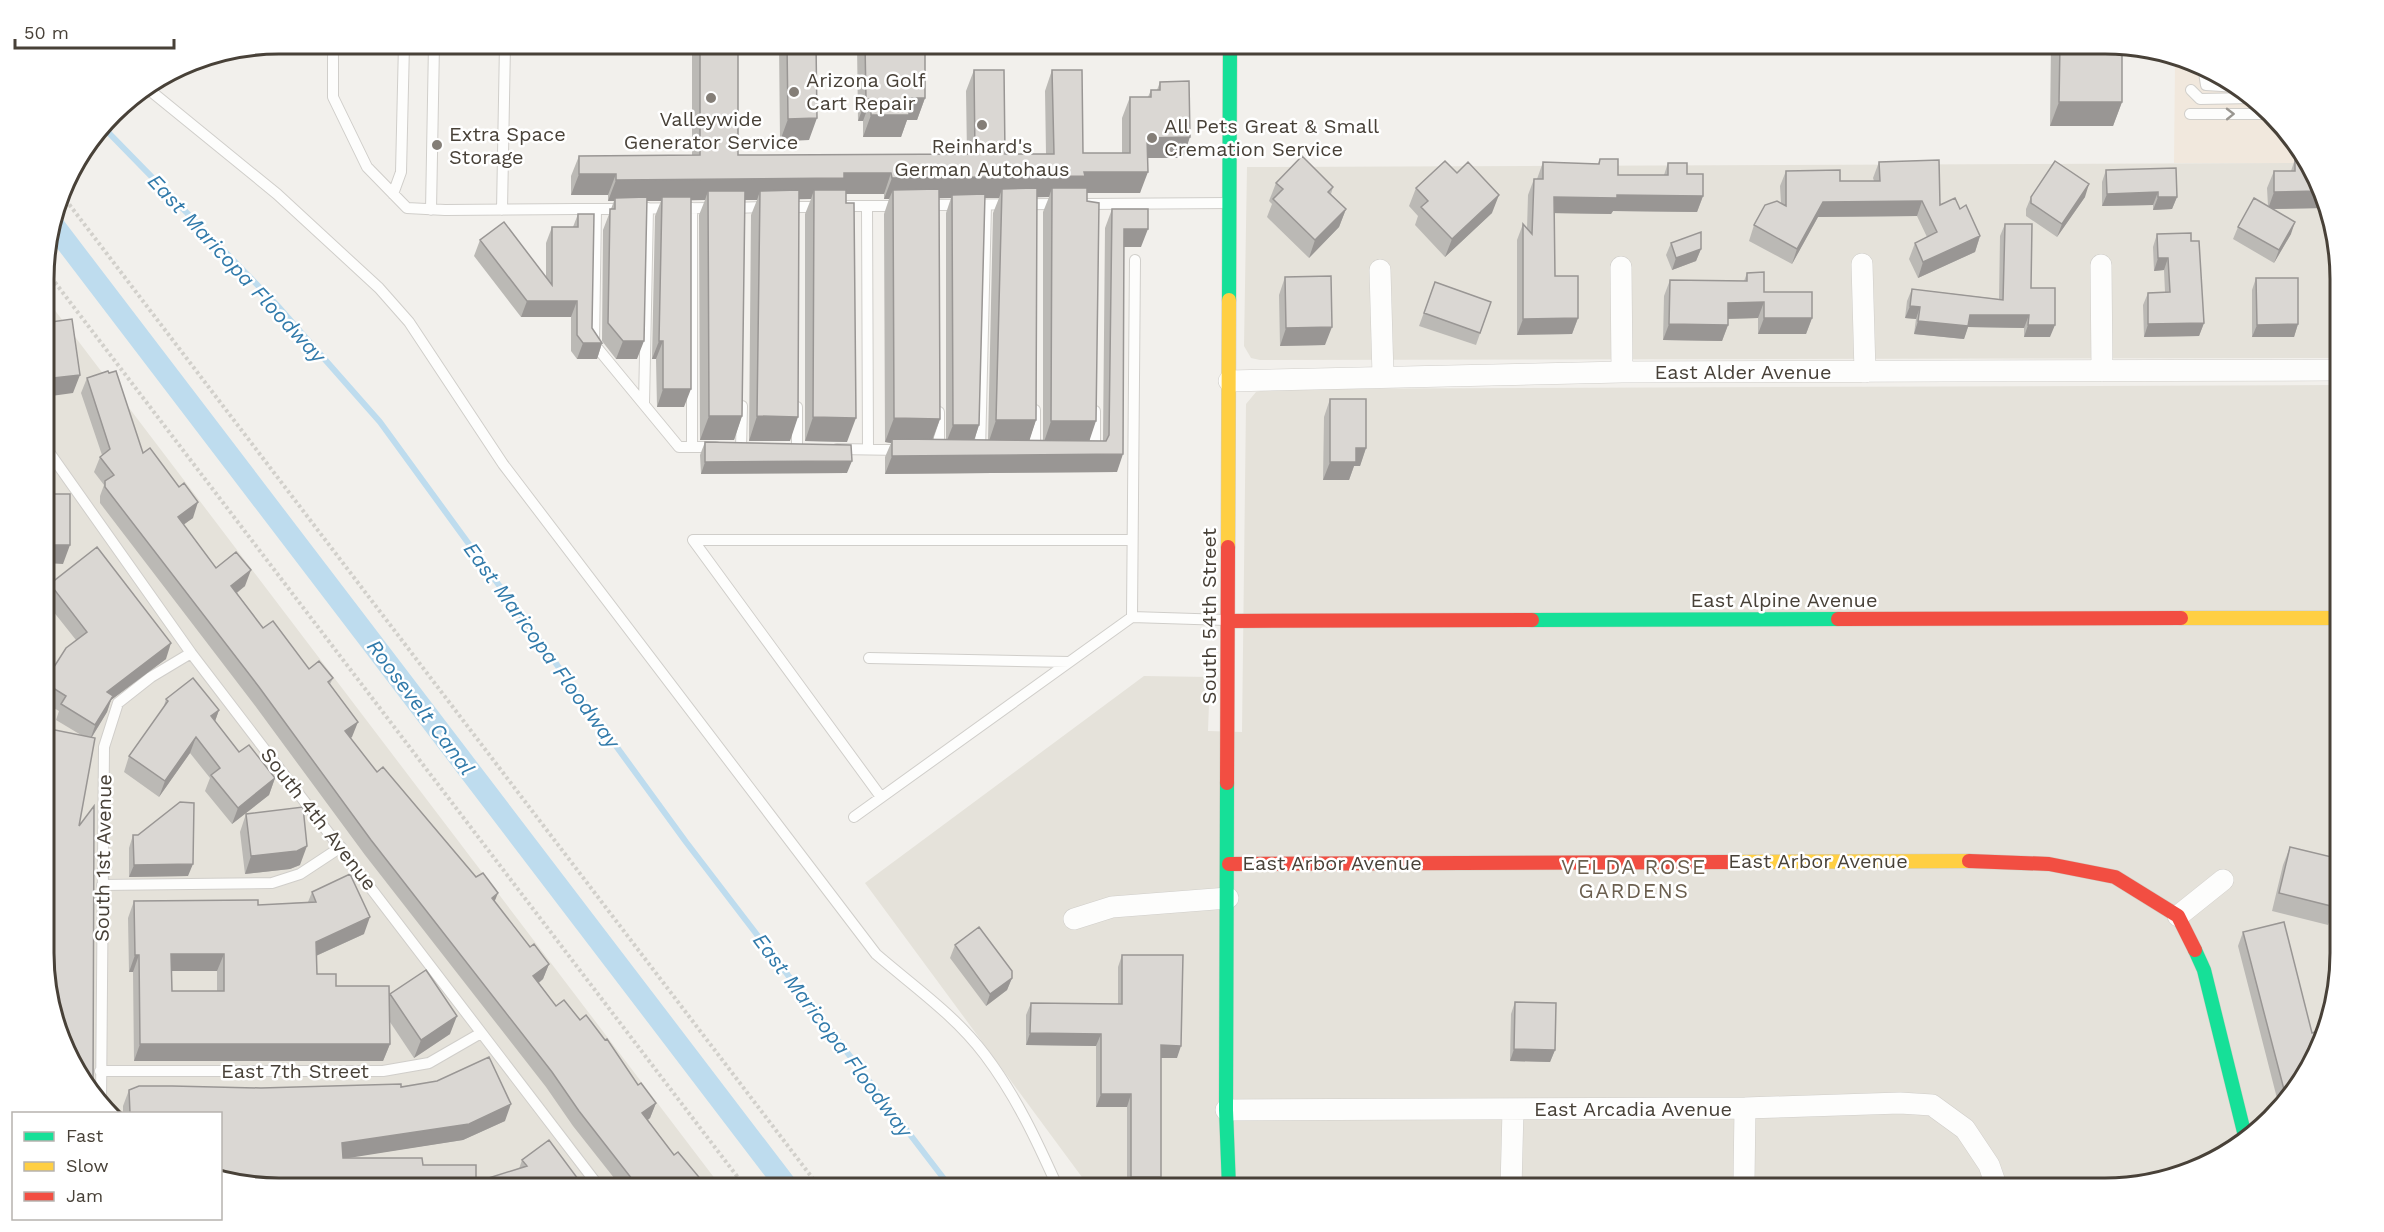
<svg xmlns="http://www.w3.org/2000/svg" width="2384" height="1232" font-family="'Work Sans',sans-serif">
<style>
.residential{fill:#e5e2da}
.commercial{fill:#f1e8dd}
.lines{fill:none;stroke-linecap:round;stroke-linejoin:round}
.stream{stroke:#bedcee;stroke-width:6}
.canal{stroke:#bedcee;stroke-width:22}
.lane-casing{stroke:#d0ceca;stroke-width:12}
.street-casing{stroke:#d0ceca;stroke-width:22}
.fast-casing{stroke:#d0cdc3;stroke-width:15}
.slow-casing{stroke:#d0cdc3;stroke-width:15}
.jam-casing{stroke:#d0cdc3;stroke-width:15}
.path{stroke:#d2d0cb;stroke-width:4;stroke-dasharray:3 3;stroke-linecap:butt}
.lane{stroke:#fdfdfc;stroke-width:10}
.street{stroke:#fdfdfc;stroke-width:21}
.fast{stroke:#16e098;stroke-width:14}
.slow{stroke:#ffcf43;stroke-width:14}
.jam{stroke:#f24e42;stroke-width:14}
.wall{fill:#bbb9b5;fill-rule:evenodd}
.shaded-wall{fill:#999694}
.building{fill:#dad7d3;stroke:#999694;stroke-width:1.5;fill-rule:evenodd}
.oneway{stroke:#999690}
.poi-dot{fill:#847e77;stroke:#fff;stroke-width:2}
.labels{text-anchor:middle;dominant-baseline:central;stroke-width:5;stroke-linejoin:round;paint-order:stroke}
.poi-label{font-size:20px;fill:#484138;stroke:#fff;text-anchor:start}
.street-label{font-size:20px;fill:#484138;stroke:#fff}
.water-label{font-size:21px;font-style:italic;fill:#317aaa;stroke:#fff}
.neighbourhood-label{font-size:21px;letter-spacing:1.5px;fill:#6b5f4f;stroke:#fff}
.rim{fill:none;stroke:#484138;stroke-width:3}
</style>
<rect width="100%" height="100%" fill="#f2f0ec"/>
<path class="residential" d="M2306 163 2339 248V358L1260 360 1251 358 1244 346 1247 167Z
M44 296 722 1188H279L220 1114 109 1113 83 1084 46 984Z
M2339 385 2340 954 2316 1058 2282 1109 2236 1149 2181 1176 2120 1188H1090L865 883 1144 676 1210 677 1208 731 1242 732 1246 404 1256 392 1271 389Z"/>
<path class="commercial" d="M2175 60 2210 68 2260 102 2301 148 2306 163H2174Z"/>
<g class="lines">
<path class="stream" d="M104 128 276 304 380 422 686 842 951 1188"/>
<path class="canal" d="M54 226 788 1188"/>
<g class="lane-casing">
<path id="lane" d="M333 44V97L367 167 407 208 445 210 716 208
M2203 66 2206 85 2238 87
M147 88 277 194 379 288 409 322 503 464 876 954C913 986 955 1015 985 1055 1016 1096 1037 1141 1058 1188
M2191 90 2200 99 2254 98
M2190 114H2271
M393 194 401 172 404 44
M1086 204 1229 203
M927 205 1058 204
M843 206H899
M867 206 868 449
M786 207H821
M692 208V447
M732 208 767 207
M596 209 594 344 679 447H716
M431 210 434 44
M502 210 505 44
M644 404 648 208
M939 412V450
M44 445 191 653 600 1188
M741 448 742 406
M797 448V407
M837 449 902 450
M980 451 986 205
M1035 452V410
M1095 453V411
M693 540H1132
M693 540 881 797
M1132 617 1135 260
M869 658 1069 662
M854 817 1132 617 1226 620
M102 885 272 883 300 874 341 847
M100 1071H383L429 1063 481 1033
M101 1104 104 747 118 703 151 677 191 653"/>
</g>
<g class="street-casing">
<path id="street" d="M1862 264 1865 372
M2101 265 2102 371
M1621 267 1622 372
M1380 270 1383 376
M1229 381 1622 372 2339 370
M2178 916 2223 880
M1074 919 1112 907 1228 898
M1226 1110 1745 1108 1900 1103 1932 1105 1965 1129 1989 1165 1997 1188
M1744 1180 1745 1108
M1511 1188 1513 1110"/>
</g>
<g class="fast-casing">
<path id="fast" d="M1229 300 1230 44
M1532 620 1838 619
M1227 783 1226 1110 1229 1188
M2195 950 2204 970 2246 1140"/>
</g>
<g class="slow-casing">
<path id="slow" d="M1228 547 1229 300
M2181 618H2340
M1727 862 1969 861"/>
</g>
<g class="jam-casing">
<path id="jam" d="M1838 619 2181 618
M1229 621 1532 620
M1227 783 1228 547
M1969 861 2049 864 2115 877 2178 916 2195 950
M1229 864 1727 862"/>
</g>
<path class="path" d="M62 195 820 1188
M44 268 746 1188"/>
<use href="#lane" class="lane"/>
<use href="#street" class="street"/>
<use href="#fast" class="fast"/>
<use href="#slow" class="slow"/>
<use href="#jam" class="jam"/>
</g>
<path class="wall" d="M692 44H738V155L967 154 966 91 974 70 1005 154H1046L1045 91 1052 70 1083 153H1122V118L1130 97H1148L1151 90H1157L1160 82 1183 158H1147L1140 193H1087L1089 441H1103L1105 228 1112 209 1141 247H1124L1117 472 885 474V457L891 443 885 442 884 214 889 199H884V194H846L847 442 805 441V214L811 199H799L790 441H749L751 215 757 200H745L742 416 734 440H700L699 215 705 200H691L684 407H657L656 359H652L655 216 661 201H647L637 359H616L602 341 603 230 614 201H608V195H571V176L579 156 692 155ZM1037 197H1049L1043 212V440H1029L1036 420ZM939 198H951L946 213V440H933L940 419ZM985 198H999L993 213 988 440H974L979 425Z
M779 44H816L809 140 780 141Z
M857 44H925V98L917 120H907L901 137H863V121H858Z
M2051 44H2105L2122 102 2113 126H2050Z
M1600 159 1618 175H1664L1668 163 1687 174 1703 196 1697 212 1613 211 1611 214 1554 213 1555 276 1578 318 1572 334 1517 335V240L1523 224 1527 229 1528 195 1534 179H1537L1543 162 1598 164Z
M2295 159H2305L2323 208 2273 209 2291 234 2274 263 2233 239 2238 227 2268 206 2267 188 2274 171H2291Z
M1879 162 1940 205 1960 209 1980 236 1975 252 1918 278 1909 259 1915 243 1927 237 1917 216 1818 217 1792 264 1749 241 1754 225 1781 203 1780 186 1786 171 1840 181H1874L1873 178Z
M2106 170 2177 197 2172 209 2153 210V205L2102 206V182Z
M1276 183 1333 187 1331 194 1346 209 1339 227 1309 258 1267 217 1272 204 1269 201Z
M1416 188 1492 213 1445 257 1415 225 1418 216 1409 206Z
M2031 197H2085L2057 237 2026 216V209Z
M578 214 592 328 602 343 597 359H577L571 351V317H521L474 256 480 240 546 277V243L552 227H573Z
M2005 224 2050 337H2024V328L1968 327 1964 339 1914 334 1916 319 1905 318 1907 301 1912 289 1999 299 2000 236Z
M2157 234 2191 241 2204 323 2199 336 2144 337 2143 305 2148 293 2165 292 2164 270 2154 271 2153 247Z
M1671 243 1701 249 1696 261 1672 270 1666 255Z
M1747 273 1764 292 1812 318 1806 334H1758V318L1728 319V325L1722 341 1663 340 1664 296 1670 280 1744 281Z
M1285 277 1325 345 1280 346 1279 295Z
M2256 278 2298 324 2294 337H2252V290Z
M1435 282 1491 302 1476 345 1419 326Z
M87 378 193 518 183 524 216 568 245 586 237 593 263 628 309 669 333 678 330 684 352 737 350 738 377 772 495 902 530 947 549 964 543 979 539 983 556 1006 580 1020 638 1085 656 1103 650 1118 648 1120 674 1155 708 1188H622L573 1126 546 1087 365 855 253 703 100 503V496L104 485 94 472 100 457 102 455 81 393Z
M1330 399 1366 448 1360 466H1354L1349 480H1323L1324 417Z
M705 442 847 473 701 474 700 455Z
M50 584 166 659 111 700 107 712 92 737 79 826 46 984 81 735 56 720 59 711 45 703V681L76 640 45 601V598Z
M166 699 219 710 215 721 239 752 275 778 269 795 232 824 205 791 210 778 190 753 159 797 124 772 129 756 163 709Z
M246 814 300 865 290 869 245 874 240 832Z
M133 835 188 876 129 877V848Z
M2290 847 2335 907 2328 925 2272 911 2283 865Z
M312 892 364 934 316 956 317 974 336 986 389 996 390 994 450 1034 414 1058 390 1022V1044L383 1061H134L133 972H129L128 918 134 901 258 905 308 902ZM172 971H217V991H172Z
M2243 932 2312 1033 2316 1058 2280 1110 2238 946Z
M955 945 1012 978 1007 990 986 1006 950 958Z
M1122 955 1177 1058H1161V1177L1157 1188H1127V1107H1096V1046L1026 1045V1015L1031 1003 1118 1004V967Z
M1515 1002 1555 1050 1550 1062 1510 1061 1511 1014Z
M401 1087 505 1121 463 1140 344 1158 423 1165 476 1182 519 1169 522 1160 579 1188H279L220 1113H123V1106L129 1090 261 1088Z"/>
<path class="shaded-wall" d="M909 98H925L917 120H907L901 137H863L871 115Z
M866 99H871L863 121H858Z
M2059 102H2122L2113 126H2050Z
M817 118 809 140 780 141 788 119Z
M1190 137 1183 158H1140L1147 138Z
M1084 172H1148L1140 193H1078L1052 188 1049 197 1002 198V189L999 198H952V195L951 198 893 199V190L889 199H884L892 178Z
M844 173H891L884 194H839L814 190 811 199 760 200V191L757 200H708V191L705 200 662 201V197L661 201H615V198L614 201H608L616 180Z
M579 174H616L608 195H571Z
M2089 184 2085 197 2057 237 2062 224Z
M2317 191 2323 208 2268 209 2274 192Z
M2158 192 2153 205 2102 206 2107 194Z
M1499 195 1492 213 1445 257 1452 239Z
M1617 195 1703 196 1697 212 1613 211 1611 214 1548 213 1554 197Z
M2158 197H2177L2172 209 2153 210Z
M1922 201 1917 216 1818 217 1792 264 1797 249 1823 202Z
M1346 209 1339 227 1309 258 1315 240Z
M2295 222 2291 234 2274 263 2279 250Z
M1124 229H1148L1141 247H1117Z
M1980 236 1975 252 1918 278 1923 262Z
M1701 249 1696 261 1672 270 1676 258Z
M2158 258H2168L2164 270 2154 271Z
M527 301H577L571 317H521Z
M1764 302 1758 318 1722 319 1728 303Z
M1910 306 1920 307 1916 319 1905 318Z
M1970 315H2029L2024 328 1968 327 1964 339 1914 334 1918 321Z
M1578 318 1572 334 1517 335 1523 319Z
M1764 318H1812L1806 334H1758Z
M2204 323 2199 336 2144 337 2148 324Z
M1669 324 1728 325 1722 341 1663 340Z
M2298 324 2294 337H2252L2257 325Z
M2028 325H2055L2050 337H2024Z
M1332 327 1325 345 1280 346 1286 328Z
M623 341H644L637 359H616Z
M659 341H663L656 359H652Z
M583 343H602L597 359H577Z
M80 375 73 393 44 397V379Z
M663 389H691L684 407H657Z
M709 416H742L734 440H700Z
M757 416 798 417 790 441H749Z
M813 417 856 418 847 442 805 441Z
M894 418 940 419 931 443 892 439 891 443 885 442Z
M996 420H1036L1028 445 988 444Z
M1051 421H1096L1088 445H1043Z
M953 425H979L973 444 946 443Z
M1356 448H1366L1360 466H1354L1349 480H1323L1330 462Z
M1123 454 1117 472 885 474 892 456Z
M852 461 847 473 701 474 705 462Z
M198 502 193 518 172 533 178 517Z
M45 545H70L63 564 45 563Z
M251 570 245 586 226 601 231 586Z
M171 643 166 659 111 700 107 712 90 740 107 692Z
M219 710 213 727 211 716Z
M358 722 352 737 339 746 345 731Z
M196 737 190 753 159 797 165 781Z
M275 778 269 795 232 824 238 808Z
M307 846 300 865 290 869 245 874 251 856Z
M193 864 188 876 129 877 134 865Z
M498 893 492 908V898Z
M370 917 364 934 309 959 316 942Z
M171 954H224L217 971H165Z
M135 955H139L133 972H129Z
M549 964 543 979 528 991 533 976Z
M1012 978 1007 990 986 1006 990 994Z
M457 1016 450 1034 414 1058 421 1040Z
M1030 1033 1101 1034 1096 1046 1026 1045Z
M140 1044H390L383 1061H134Z
M1161 1045 1181 1046 1177 1058H1157Z
M1514 1049 1555 1050 1550 1062 1510 1061Z
M1101 1094H1131L1127 1107H1096Z
M656 1103 650 1118 637 1128 642 1113Z
M511 1104 505 1121 463 1140 336 1160 342 1143Z
M1131 1177H1161L1157 1188H1127Z"/>
<path class="building" d="M700 44H738V155L975 154 974 70H1004L1005 154H1054L1052 70H1082L1083 153H1130V97H1151V90H1160V82L1189 81 1190 137 1147 138 1148 172H1084L1085 176 892 178 891 173H844V178L616 180V174H579V156L700 155Z
M787 44H816L817 118 788 119Z
M865 44H925V98H909V115H871V99H866Z
M2060 44H2105L2122 48V102H2059Z
M1302 156 1333 187 1328 192 1346 209 1315 240 1273 199 1283 189 1276 183Z
M1600 159H1618V175H1668V163H1687V174H1703V196L1617 195V198L1554 197 1555 276H1578V318L1523 319V224L1532 234 1534 179H1543V162L1599 164Z
M2295 159H2305L2317 191 2274 192V171H2295Z
M1939 160 1940 205 1955 198 1960 209 1966 205 1980 236 1923 262 1915 243 1937 232 1922 201 1823 202 1797 249 1754 225 1765 205 1777 201 1786 206V171L1840 170V181H1880L1879 162Z
M1445 161 1457 173 1468 162 1499 195 1452 239 1421 207 1428 201 1416 188Z
M2055 161 2089 184 2062 224 2031 203V197Z
M2176 168 2177 197H2158V192L2107 194 2106 170Z
M1037 188 1036 420H996L1002 189Z
M1052 188H1087V201L1099 203 1096 421H1051Z
M939 189 940 419 894 418 893 190Z
M799 190 798 417 757 416 760 191Z
M814 190H846V203H854L856 418 813 417Z
M708 191H745L742 416H709Z
M985 194 979 425H953L952 195Z
M647 197 644 341H623L608 323 610 209H615V198Z
M662 197H691V389H663V341H659Z
M2254 198 2295 222 2279 250 2238 227Z
M1112 209H1148V229H1124L1123 454 892 456V439L1106 441 1109 435Z
M578 214H594L592 328 602 343H583L577 335V301H527L480 240 504 222 552 285V227H578Z
M2005 224H2032L2031 288H2055V325H2028L2029 315H1970L1968 326 1918 321 1920 307 1910 306 1912 289 2003 300Z
M1701 232V249L1676 258 1671 243Z
M2191 233V241H2199L2204 323 2148 324V293L2170 292 2168 258H2158L2157 234Z
M1764 272V292H1812V318H1764V302L1728 303V325L1669 324 1670 280 1747 281V273Z
M1331 276 1332 327 1286 328 1285 277Z
M2256 278H2298V324L2257 325Z
M1435 282 1491 302 1480 333 1424 313Z
M72 319 80 375 44 379V323Z
M108 371 109 373 116 371 143 453 150 448 179 487 184 483 198 502 178 517 216 568 236 552 251 570 231 586 263 628 273 621 309 669 319 661 333 678 328 682 358 722 345 731 377 772 383 767 476 877 483 873 498 893 492 898 530 947 534 944 549 964 533 976 556 1006 564 1000 580 1020 586 1015 605 1040 607 1039 638 1085 641 1083 656 1103 642 1113 674 1155 678 1152 708 1188H639L579 1111 552 1072 371 840 259 687 105 487V481L114 475 100 457 110 449 87 378Z
M1330 399H1366V448H1356V462H1330Z
M705 442 851 445 852 461 705 462Z
M45 494H70V545H45Z
M97 547 171 643 107 692 113 696 95 725 61 704 66 696 45 683V681L66 648 87 632 50 584Z
M193 678 219 710 211 716 239 752 249 745 275 778 238 808 211 775 220 768 196 737 165 781 129 756 168 701 166 699Z
M45 728 95 738 79 826 94 806 93 1095 83 1084 46 984Z
M180 802 194 803 193 864 134 865 133 835H138Z
M303 807 307 846 297 851 251 856 246 814Z
M2290 847 2340 859V885L2335 907 2279 893Z
M350 874 370 917 316 942 317 974H336V986H389L390 1044H140L139 955H135L134 901 258 900V905L316 902 312 892ZM171 954H224V991H172Z
M2284 922 2312 1033 2318 1031 2320 1040 2316 1058 2287 1101 2243 932Z
M979 927 1012 971V978L990 994 955 945Z
M1122 955H1183L1181 1046 1161 1045V1177H1131V1094H1101V1034L1030 1033 1031 1003 1122 1004Z
M426 970 457 1016 421 1040 390 994Z
M1515 1002 1556 1003 1555 1050 1514 1049Z
M489 1057 511 1104 469 1124 342 1143 343 1158H422L423 1165H476V1182L527 1166 522 1160 549 1140 581 1183 573 1188H279L220 1175V1113H130L129 1090 139 1086H172L261 1088 401 1084V1087L437 1081Z"/>
<defs><path id="oneway-chevron" d="M-2-3.5L2.5 0L-2 3.5" fill="none" stroke-width="1.6" stroke-linecap="round" stroke-linejoin="round" transform="scale(1.5)"/></defs>
<use class="oneway" href="#oneway-chevron" transform="translate(2230 114) rotate(-1)"/>
<g class="poi-dot">
<circle cx="794" cy="92" r="6"/>
<circle cx="711" cy="98" r="6"/>
<circle cx="982" cy="125" r="6"/>
<circle cx="1152" cy="138" r="6"/>
<circle cx="437" cy="145" r="6"/>
</g>
<g class="labels">
<g class="poi-label">
<text x="806" y="80">Arizona Golf<tspan x="806" dy="23">Cart Repair</tspan></text>
<text x="711" y="119" text-anchor="middle">Valleywide<tspan x="711" dy="23">Generator Service</tspan></text>
<text x="1164" y="126">All Pets Great &amp; Small<tspan x="1164" dy="23">Cremation Service</tspan></text>
<text x="449" y="134">Extra Space<tspan x="449" dy="23">Storage</tspan></text>
<text x="982" y="146" text-anchor="middle">Reinhard's<tspan x="982" dy="23">German Autohaus</tspan></text>
</g>
<g class="street-label">
<text x="1743" y="372">East Alder Avenue</text>
<text x="1784" y="600">East Alpine Avenue</text>
<text transform="translate(1209 616) rotate(-90)">South 54th Street</text>
<text transform="translate(319 819) rotate(52)">South 4th Avenue</text>
<text transform="translate(103 858) rotate(-89)">South 1st Avenue</text>
<text x="1818" y="861">East Arbor Avenue</text>
<text x="1332" y="863">East Arbor Avenue</text>
<text x="295" y="1071">East 7th Street</text>
<text x="1633" y="1109">East Arcadia Avenue</text>
</g>
<g class="water-label">
<text transform="translate(237 268) rotate(47)">East Maricopa Floodway</text>
<text transform="translate(542 645) rotate(54)">East Maricopa Floodway</text>
<text transform="translate(421 707) rotate(53)">Roosevelt Canal</text>
<text transform="translate(833 1035) rotate(53)">East Maricopa Floodway</text>
</g>
<g class="neighbourhood-label">
<text x="1634" y="866">VELDA ROSE<tspan x="1634" dy="24">GARDENS</tspan></text>
</g>
</g>
<path d="M0 0H2384V1232H0ZM279 54H2105A225 225 0 0 1 2330 279V953A225 225 0 0 1 2105 1178H279A225 225 0 0 1 54 953V279A225 225 0 0 1 279 54Z" fill="#fff" fill-rule="evenodd"/>
<path class="rim" d="M279 54H2105A225 225 0 0 1 2330 279V953A225 225 0 0 1 2105 1178H279A225 225 0 0 1 54 953V279A225 225 0 0 1 279 54Z"/>
<rect x="12" y="1112" width="210" height="108" fill="#ffffff" stroke="#b6b3af" stroke-width="1.5"/>
<rect x="24" y="1132" width="30" height="9" fill="#16e098" stroke="#b6b3af" stroke-width="1.5"/>
<text x="66" y="1142" font-size="18" fill="#484138">Fast</text>
<rect x="24" y="1162" width="30" height="9" fill="#ffcf43" stroke="#b6b3af" stroke-width="1.5"/>
<text x="66" y="1172" font-size="18" fill="#484138">Slow</text>
<rect x="24" y="1192" width="30" height="9" fill="#f24e42" stroke="#b6b3af" stroke-width="1.5"/>
<text x="66" y="1202" font-size="18" fill="#484138">Jam</text>
<path d="M15 39v9h159v-9" fill="none" stroke="#484138" stroke-width="3"/>
<text x="24" y="39" font-size="18" fill="#484138" stroke="#ffffff" stroke-width="4.5" paint-order="stroke">50 m</text>
</svg>
